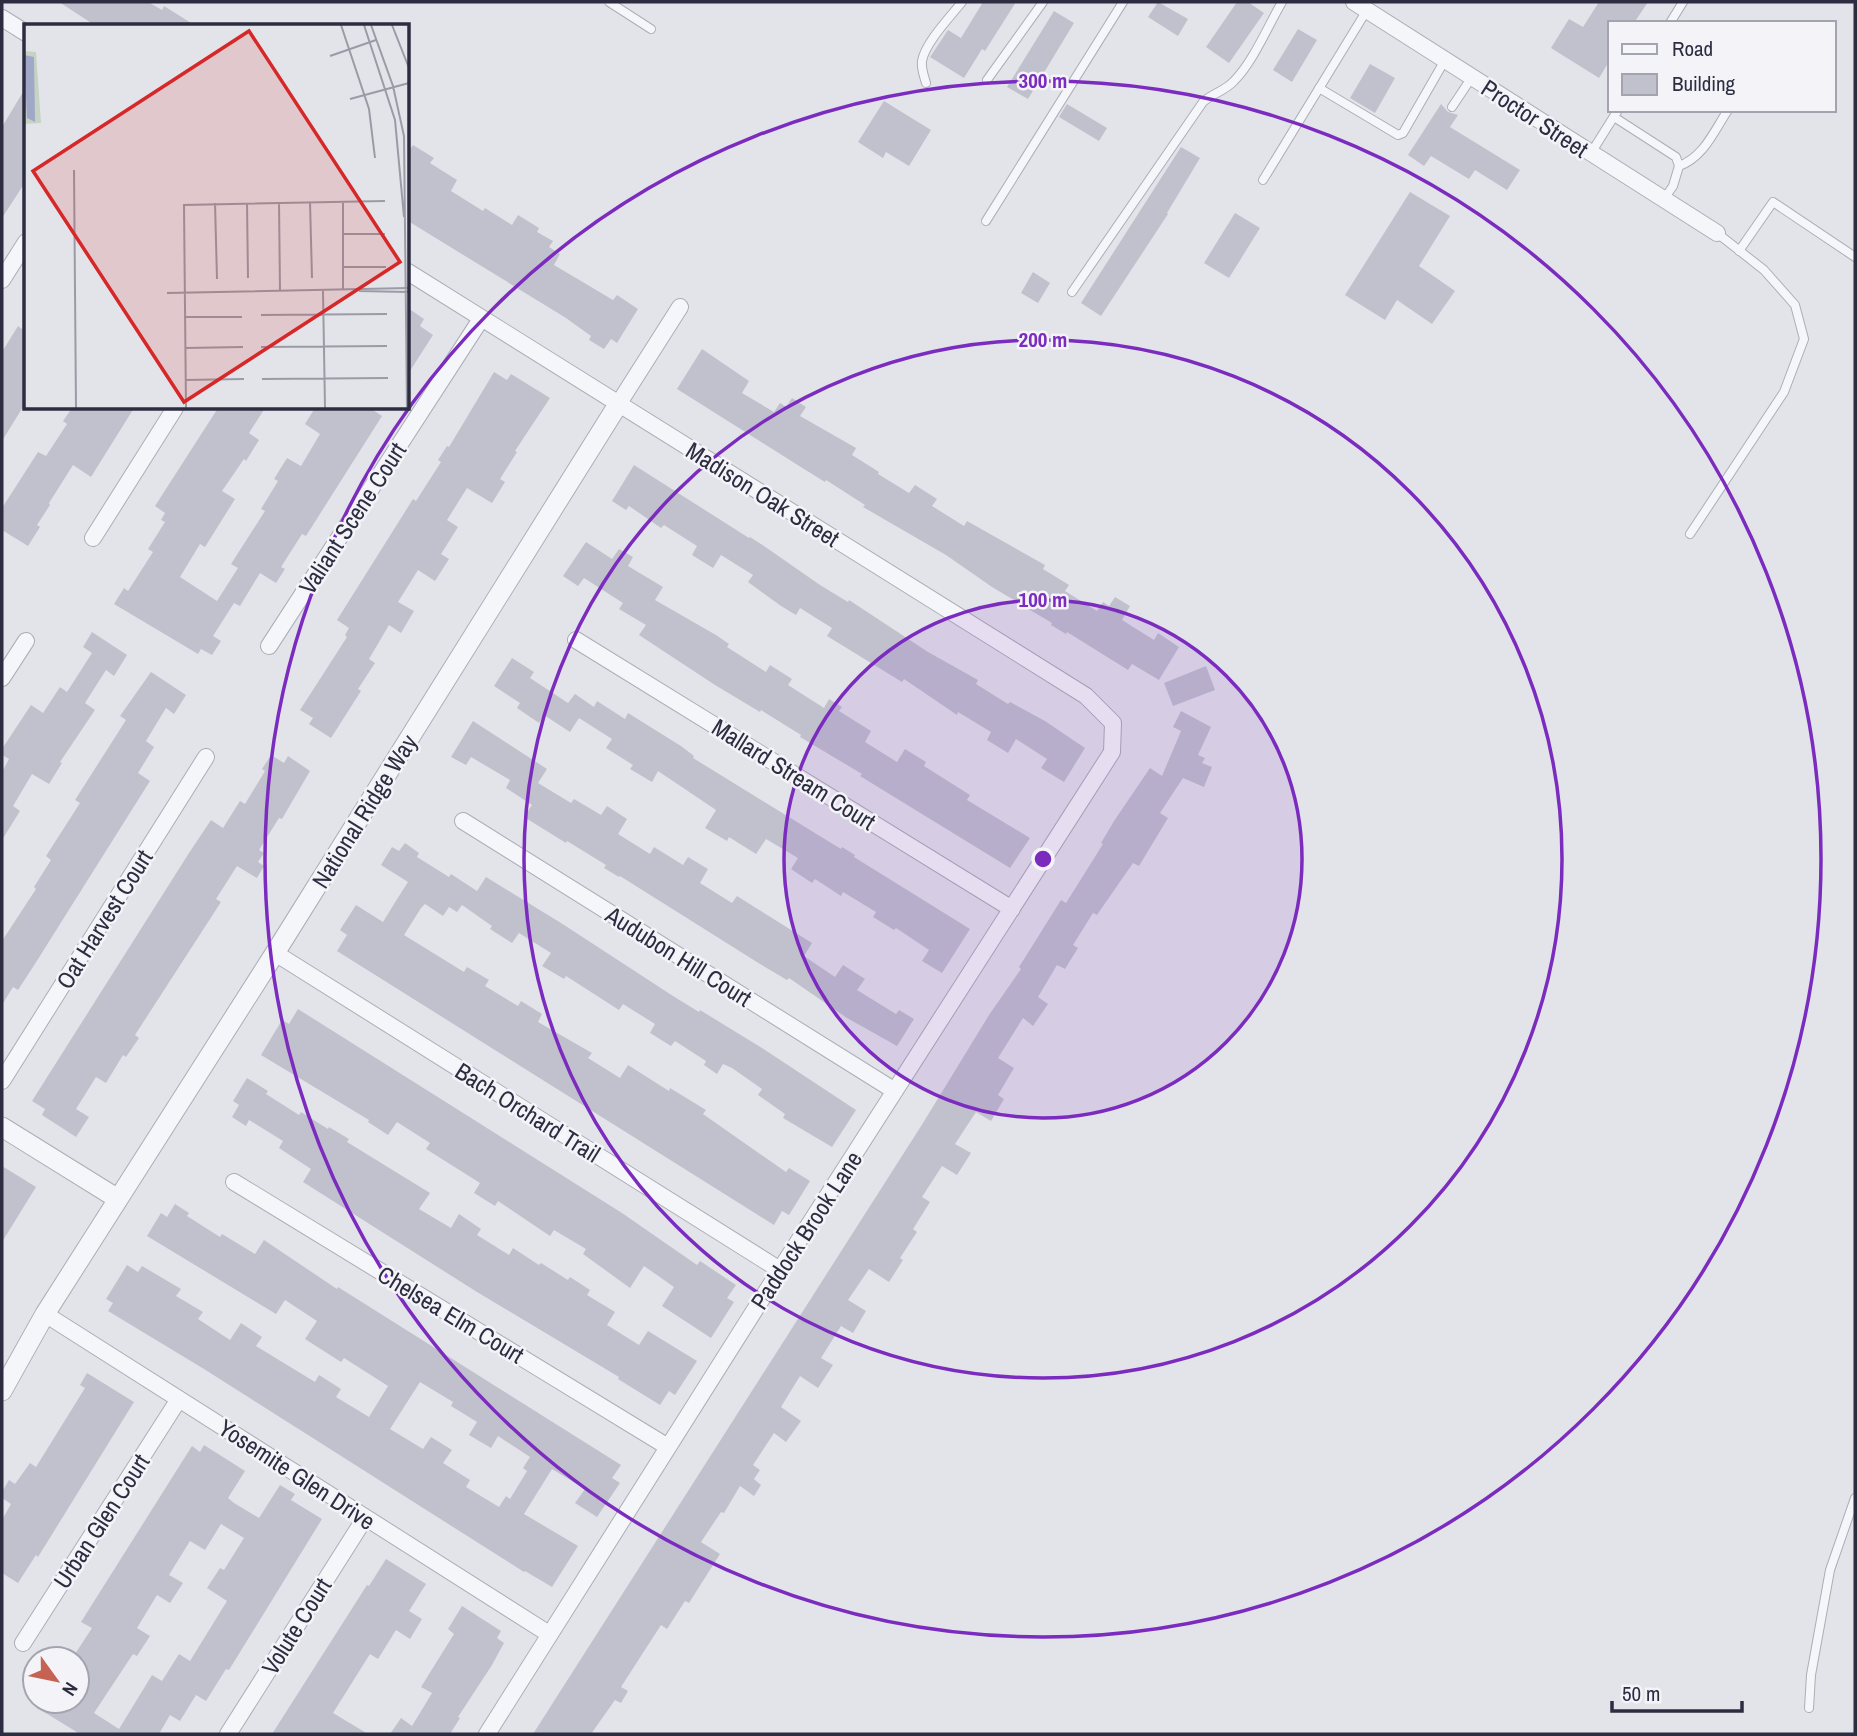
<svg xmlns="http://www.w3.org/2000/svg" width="1857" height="1736" font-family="'Archivo Narrow',sans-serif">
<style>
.building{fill:#c0c1cd;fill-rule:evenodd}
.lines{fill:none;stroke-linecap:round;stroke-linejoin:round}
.service-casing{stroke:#acadb7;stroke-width:10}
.minor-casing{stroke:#acadb7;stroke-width:18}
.tertiary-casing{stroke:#acadb7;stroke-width:21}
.service{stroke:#f5f6f9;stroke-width:8}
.minor{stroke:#f5f6f9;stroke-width:16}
.tertiary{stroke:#f5f6f9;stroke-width:19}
.ring{fill:none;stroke:#7b2cbf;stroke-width:3.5}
.labels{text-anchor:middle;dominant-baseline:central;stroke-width:5;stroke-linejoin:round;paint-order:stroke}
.street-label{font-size:24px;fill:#2c2d41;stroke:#f3f3f8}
.inset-road{fill:none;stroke:#9a9ba6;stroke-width:2}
.view{fill:#d62828;fill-opacity:0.15;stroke:#d62828;stroke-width:3.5}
.inset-edge{fill:none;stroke:#2c2d41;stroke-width:3.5}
.centre{fill:#7b2cbf;stroke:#f3f3f8;stroke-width:3.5}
.ring-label{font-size:21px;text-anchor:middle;font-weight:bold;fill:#7b2cbf;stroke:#f3f3f8;stroke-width:5;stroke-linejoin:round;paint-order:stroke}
</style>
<rect width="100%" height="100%" fill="#e3e4ea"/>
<path class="building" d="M59 2H148L162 10 164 6 196 26H96Z
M983 2H1016L985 51 982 49 964 78 930 57 948 30 961 38Z
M1158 2 1188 19 1178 36 1148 17Z
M1237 2H1248L1264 13 1229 63 1206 47Z
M1599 2H1648L1634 23H1610V60L1599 78 1551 48 1569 19 1583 27Z
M1054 11 1074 23 1028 99 1007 87Z
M1298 29 1317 40 1292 82 1273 70Z
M1370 64 1395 78 1375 113 1350 98Z
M26 87V181L2 218V127Z
M884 101 931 130 909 166 886 152 883 158 858 142Z
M1067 104 1107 128 1099 141 1059 117Z
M1441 104 1448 112 1458 115 1450 127 1520 170 1507 190 1475 170 1469 179 1431 156 1424 166 1408 155Z
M413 145 434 158 430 163 457 180 451 191 483 211 485 208 512 225 518 215 539 228 537 232 553 241 549 247 560 254 554 265 613 300 617 295 638 309 617 343 611 339 604 349 589 340 591 336 566 318 408 221V152Z
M1181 147 1200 158 1167 213 1168 214 1101 316 1081 303Z
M1410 192 1450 216 1419 266 1455 291 1432 324 1397 300 1385 320 1345 295Z
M1235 213 1260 228 1229 278 1204 263Z
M1033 272 1050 283 1038 303 1021 293Z
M408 308 424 319 420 326 433 335 408 374Z
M18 326 26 332V402L2 441V352Z
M702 349 749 381 742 393 774 412 780 403 786 407 792 398 806 407 800 416 856 448 852 455 879 472 878 474 909 493 915 485 937 499 932 506 964 526 967 521 1045 565 1043 569 1069 585 1065 591 1097 611 1103 602 1109 606 1115 597 1130 606 1122 620 1154 640 1158 633 1179 647 1159 680 1132 664 1128 670 1067 632 1066 634 1051 625 1052 623 992 587 946 555 863 507 865 505 826 480 825 482 804 469 677 389Z
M494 372 507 380 511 374 550 398 515 451 517 452 500 479 505 482 492 503 467 488 447 520 458 527 441 554 449 559 435 581 418 570 398 602 414 611 401 633 389 625 369 659 375 663 358 689 361 691 331 738 309 724 313 718 300 710 347 637 345 635 349 628 337 620 413 499 416 501 441 462 438 460 447 446 449 447Z
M72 408H134L91 477 73 465 49 503 50 505 37 525 40 527 28 546 2 530V508L38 452 46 456 67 424 63 421Z
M218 408H265L249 433 259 440 246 461 244 459 222 491 235 499 205 547 200 544 180 577 217 601 238 568 231 564 265 511 261 509 278 481 274 479 287 458 301 466 320 434 305 424 315 408H370L382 416 306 536 302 534 281 567 285 569 276 583 260 573 240 606 234 603 213 636 221 641 212 655 201 649 198 654 114 604 124 588 128 591 153 552 148 549 165 522 161 520 165 513 155 506Z
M634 465 749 538 750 537 764 546 820 585 848 602 849 600 928 652 978 680 976 684 1008 704 1010 702 1045 721 1085 748 1064 782 1041 768 1047 759 1016 739 1008 753 987 740 991 732 958 712 957 715 904 679 902 682 827 636 832 628 800 608 796 615 781 606 748 582 753 575 721 555 713 568 692 555 697 546 664 525 661 528 629 506 626 510 612 501Z
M586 542 612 559 619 549 633 557 628 566 663 587 655 600 716 635 729 644 727 647 766 672 770 665 792 679 788 685 824 708 829 699 842 707 839 711 871 731 865 742 897 762 905 749 926 762 924 766 970 795 967 800 1030 838 1010 868 860 776 862 774 800 737 801 735 761 710 760 712 715 685 639 635 646 625 619 609 623 603 584 578 578 586 563 576Z
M92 632 127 655 114 676 106 670 85 703 95 710 60 762 62 763 49 784 32 774 13 806 20 811 2 840V772L9 759 2 755V749L31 705 43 713 60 687 67 692 92 653 83 647Z
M512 658 534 672 530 678 568 703 575 694 594 707 597 701 625 719 628 713 681 746 694 756 693 758 841 849 842 847 855 855 854 857 970 929 942 973 922 961 929 950 896 928 894 930 873 917 876 912 843 892 841 896 815 879 812 883 791 869 798 858 766 839 756 854 729 837 727 841 705 828 716 810 658 771 652 782 630 769 633 765 606 748 612 739 579 718 570 732 544 715 539 723 517 708 520 703 494 686Z
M1206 666 1215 690 1173 706 1164 683Z
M151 672 186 695 174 714 166 708 146 741 154 747 138 773 150 781 33 967 18 990 13 987 2 1005V941L36 889 34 887 51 860 46 856 80 803 75 800 126 720 120 716Z
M1181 711 1211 727 1198 755 1205 758 1202 763 1212 767 1204 787 1183 778 1160 813 1168 818 1139 866 1133 863 1097 915 1093 913 1073 945 1078 948 1065 969 1057 965 1038 997 1048 1004 1033 1026 1023 1018 998 1058 1014 1068 998 1095 1004 1099 991 1121 976 1112 955 1144 971 1153 957 1175 942 1166 922 1197 930 1202 913 1229 917 1232 900 1258 903 1260 889 1282 869 1269 848 1300 866 1311 853 1333 841 1326 821 1358 833 1365 818 1388 800 1376 781 1407 801 1421 786 1442 774 1433 753 1465 760 1470 754 1479 761 1485 754 1496 740 1486 724 1513 721 1512 701 1542 720 1554 689 1603 685 1601 667 1629 661 1625 621 1687 628 1691 621 1703 615 1700 591 1734H533L923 1123 989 1015 1021 969 1019 967 1061 900 1066 903 1103 844 1101 843 1114 821 1150 768 1162 776 1181 731 1173 727Z
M473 721 547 769 538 783 571 803 574 799 601 815 607 806 627 819 618 834 650 854 654 847 683 865 688 857 708 869 700 883 732 903 737 896 812 943 804 956 835 977 843 965 865 979 857 990 896 1014 899 1010 914 1019 897 1046 847 1018 789 978 787 980 760 964 620 876 619 877 604 868 606 865 567 841 566 843 524 817 532 805 506 788 510 780 471 757 466 765 451 757Z
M271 755 284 763 288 756 310 771 282 819 279 818 259 850 264 853 258 862 264 866 257 878 237 866 216 899 221 902 135 1035 139 1038 126 1057 123 1055 106 1083 96 1077 76 1109 89 1117 76 1137 42 1115 45 1109 32 1101 189 853 211 820 223 828 240 801 245 804 265 771 262 769Z
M405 843 419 853 417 857 449 877 451 874 477 891 486 877 561 923 673 996 699 1012 700 1010 762 1048 856 1110 832 1147 783 1118 785 1114 758 1095 762 1089 732 1068 723 1064 717 1074 704 1065 706 1061 675 1041 671 1046 650 1033 655 1024 623 1004 619 1010 566 976 564 979 542 966 551 953 519 933 512 943 490 929 492 926 462 905 457 912 449 907 443 916 425 904 421 908 404 935 464 972 467 967 489 980 485 986 518 1006 521 1001 542 1014 538 1022 592 1053 588 1058 620 1078 628 1065 669 1091 670 1088 706 1110 703 1114 786 1172 789 1168 810 1181 789 1215 782 1211 774 1225 337 951 347 935 340 930 356 905 383 922 394 904 408 882 381 865 392 847 399 851Z
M298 1009 622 1213 697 1265 700 1261 736 1285 727 1298 734 1302 711 1338 662 1306 674 1287 644 1266 630 1288 583 1254 586 1249 554 1230 550 1236 498 1201 495 1206 474 1193 480 1183 426 1149 430 1143 397 1122 388 1135 368 1122 369 1120 261 1055 282 1020 289 1024Z
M247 1078 268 1091 266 1094 299 1115 301 1112 328 1129 329 1127 349 1139 347 1142 430 1193 419 1209 451 1228 459 1214 481 1229 477 1235 509 1255 513 1248 539 1265 541 1263 568 1280 570 1277 590 1290 587 1295 615 1312 607 1325 639 1345 648 1331 697 1361 675 1395 669 1391 660 1405 618 1379 619 1377 477 1292 303 1182 311 1169 279 1148 283 1141 249 1120 246 1126 232 1117 239 1105 233 1101Z
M2 1166 36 1187 2 1242Z
M175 1204 189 1213 187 1216 220 1237 222 1234 255 1254 264 1240 337 1289 338 1287 621 1465 612 1478 620 1483 597 1517 575 1503 585 1489 552 1469 524 1514 578 1546 552 1587 525 1571 524 1572 204 1369 108 1311 113 1303 106 1299 127 1265 138 1272 142 1266 181 1289 176 1296 203 1312 198 1319 230 1340 241 1323 262 1337 256 1346 315 1382 319 1375 341 1389 336 1397 369 1417 388 1386 344 1358 341 1362 305 1339 317 1321 285 1300 276 1314 147 1236 161 1213 167 1217ZM420 1382 453 1402 451 1406 477 1422 469 1435 491 1448 498 1436 530 1457 523 1468 527 1471 510 1499 506 1496 499 1507 466 1487 470 1480 443 1463 452 1450 431 1437 423 1449 390 1429Z
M87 1373 134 1402 38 1557 36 1555 18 1583 2 1573V1520L11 1504 2 1498V1492L9 1480 15 1484 30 1463 36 1467 85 1388 80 1385Z
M204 1445 245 1471 228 1498 234 1503 259 1518 280 1485 295 1494 291 1500 322 1519 229 1670 226 1669 206 1701 196 1695 180 1721 170 1715 159 1734H80L44 1712 51 1701H77V1669L84 1660 75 1654 92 1628 81 1622 192 1446 200 1452ZM221 1524 244 1538 224 1570 220 1568 207 1588 227 1601 190 1661 179 1654 162 1681 152 1675 119 1729 94 1713 133 1654 137 1656 150 1636 137 1628 157 1595 170 1603 183 1583 169 1575 190 1541 205 1550Z
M386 1559 426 1584 409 1611 422 1619 410 1639 396 1630 378 1659 370 1654 333 1713 368 1734H272L367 1585 369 1586Z
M462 1606 501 1631 497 1638 504 1643 492 1665 458 1717 460 1718 450 1734H390L401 1718 412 1726 432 1693 421 1687 454 1634 448 1629Z"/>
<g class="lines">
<g class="service-casing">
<path id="service" d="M609 2 651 29
M1670 23 1683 2
M987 80 1043 2
M926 83C924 76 921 69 922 61 925 43 950 17 962 2
M1319 88 1398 135 1403 133 1445 60
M1452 107 1472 77
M1614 117 1676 157 1679 166 1673 186 1664 199
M1591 153 1618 110
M1679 166C1704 157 1714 131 1728 110
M1263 180 1367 10
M986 221 1123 2
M1739 251 1773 202 1855 257
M1072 292 1203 102C1213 93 1225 91 1234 81 1253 62 1268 26 1282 2
M1690 534 1784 392 1804 339 1795 305 1764 270 1717 233
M1809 1708 1811 1675 1830 1570 1855 1498"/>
</g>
<g class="minor-casing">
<path id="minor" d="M1354 2 1717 233
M2 18 26 33
M408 272 1086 696 1113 723 1112 752 780 1270 487 1734
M2 280 26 242
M619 403 680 307
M93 538 175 408
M576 640 1012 909
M269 646 481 319
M2 678 26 641
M463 821 895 1091
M275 953 780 1270
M2 1081 206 757
M234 1182 668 1447
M45 1314 549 1634
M23 1643 179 1399
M228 1734 365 1518"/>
</g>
<g class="tertiary-casing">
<path id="tertiary" d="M2 1127 118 1199
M2 1391 45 1314 275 953 619 403"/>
</g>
<use href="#service" class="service"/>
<use href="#minor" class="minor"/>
<use href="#tertiary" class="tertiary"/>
</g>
<circle cx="1043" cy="859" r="259" fill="#7b2cbf" fill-opacity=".12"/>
<g class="ring">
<circle cx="1043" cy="859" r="259"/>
<circle cx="1043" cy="859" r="519"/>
<circle cx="1043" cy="859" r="778"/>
</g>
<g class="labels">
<g class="street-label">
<text transform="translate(1535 118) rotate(33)">Proctor Street</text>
<text transform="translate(763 494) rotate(32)">Madison Oak Street</text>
<text transform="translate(352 518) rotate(-57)">Valiant Scene Court</text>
<text transform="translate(794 774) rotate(32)">Mallard Stream Court</text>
<text transform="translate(364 811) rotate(-58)">National Ridge Way</text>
<text transform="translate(104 919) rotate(-58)">Oat Harvest Court</text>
<text transform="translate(679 956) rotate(32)">Audubon Hill Court</text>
<text transform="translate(528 1112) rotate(32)">Bach Orchard Trail</text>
<text transform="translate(806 1230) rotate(-57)">Paddock Brook Lane</text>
<text transform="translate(451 1314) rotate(31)">Chelsea Elm Court</text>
<text transform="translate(297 1474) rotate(33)">Yosemite Glen Drive</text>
<text transform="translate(101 1521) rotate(-57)">Urban Glen Court</text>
<text transform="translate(296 1626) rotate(-58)">Volute Court</text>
</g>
</g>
<g transform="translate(24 24)">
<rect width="385" height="385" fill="#e3e4ea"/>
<path d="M0 27 12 28 17 99 0 100Z" fill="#c5d3c5"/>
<path d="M0 31 10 33 11 98 3 94Z" fill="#a1a8c7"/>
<path class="inset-road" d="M317 1 345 85 351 134M340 1 371 96 380 193M347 1 369 62 380 112 383 384M368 1 385 44M306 32 352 16M326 75 385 59M50 146 52 384M255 178 256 267M286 178 288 254M319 178V266M191 179 193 255M223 179 224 254M319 210H361M319 243H362M299 267 301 384M335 267 385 268M143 269 385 264M237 291 363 290M160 293H218M237 323 363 322M161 324 219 323M238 355 364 354M161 356 220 355M162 384 160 181 361 177"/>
<path class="view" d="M225 7 376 238 160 378 9 147Z"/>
<rect width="385" height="385" class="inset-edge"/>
</g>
<circle cx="1043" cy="859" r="10" class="centre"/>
<g class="ring-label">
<text x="1043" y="88">300 m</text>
<text x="1043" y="347">200 m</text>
<text x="1043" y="607">100 m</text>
</g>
<rect width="1857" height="1736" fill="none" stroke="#2c2d41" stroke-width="7"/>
<rect x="1608" y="21" width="228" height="91" fill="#f3f3f8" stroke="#a3a4af" stroke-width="2"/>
<rect x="1622" y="44" width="35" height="10" fill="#f5f6f9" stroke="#a3a4af" stroke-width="2"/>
<text x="1672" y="56" font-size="21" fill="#2c2d41">Road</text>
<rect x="1622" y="74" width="35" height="21" fill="#c0c1cd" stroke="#a3a4af" stroke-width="2"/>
<text x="1672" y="91" font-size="21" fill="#2c2d41">Building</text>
<g transform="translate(56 1680) rotate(123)"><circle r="33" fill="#f3f3f8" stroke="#a3a4af" stroke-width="2"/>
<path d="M0-5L12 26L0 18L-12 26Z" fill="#c66251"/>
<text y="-10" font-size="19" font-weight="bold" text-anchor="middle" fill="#2c2d41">N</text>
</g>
<path d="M1612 1701v10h130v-10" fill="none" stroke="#2c2d41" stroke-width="3.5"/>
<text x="1622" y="1701" font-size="21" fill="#2c2d41" stroke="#f3f3f8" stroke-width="5" paint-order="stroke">50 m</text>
</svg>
